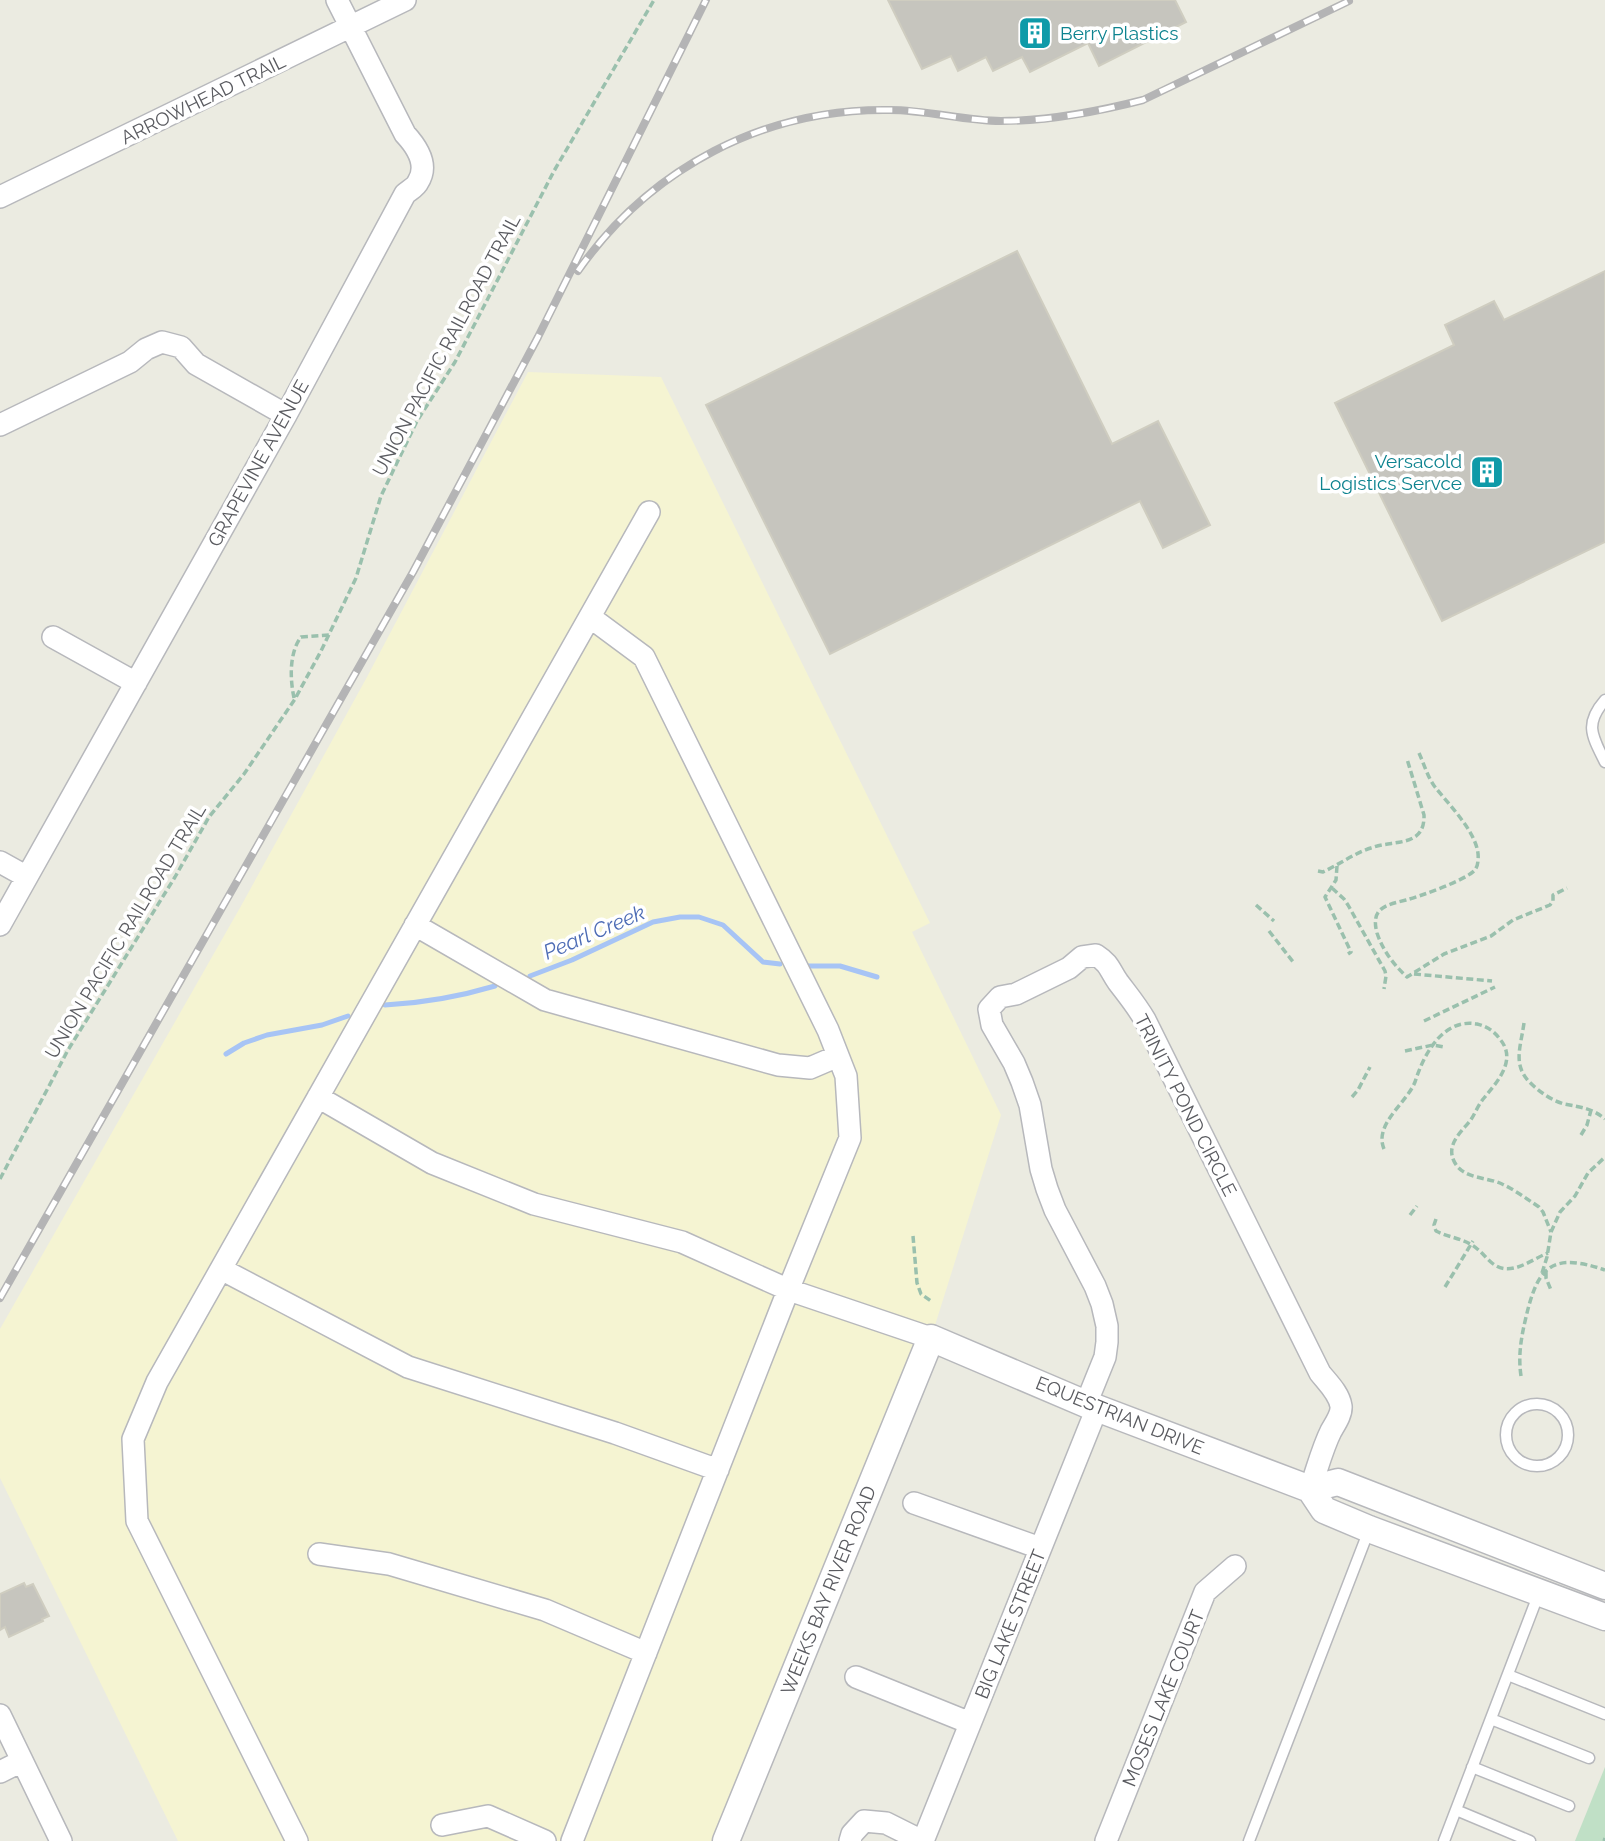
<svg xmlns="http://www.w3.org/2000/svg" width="1605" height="1841" font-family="Raleway,sans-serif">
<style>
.green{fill:#c0e0c6}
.sand{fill:#f5f4d2}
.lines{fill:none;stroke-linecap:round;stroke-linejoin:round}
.stream{stroke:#a7c4f5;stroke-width:5}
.building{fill:#c6c5be;stroke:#cfcdc0;stroke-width:2}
.service-casing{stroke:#b7b8bc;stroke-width:13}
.minor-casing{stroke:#b7b8bc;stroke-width:24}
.tertiary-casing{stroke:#b7b8bc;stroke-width:29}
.path{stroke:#9ac0ad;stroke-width:3.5;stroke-dasharray:7 3.5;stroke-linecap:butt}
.service{stroke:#fff;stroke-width:10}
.minor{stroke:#fff;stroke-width:21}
.tertiary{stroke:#fff;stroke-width:26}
.rail-casing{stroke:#b4b4b5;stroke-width:8}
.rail{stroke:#fff;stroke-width:5;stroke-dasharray:16;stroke-linecap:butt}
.labels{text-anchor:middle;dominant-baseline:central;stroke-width:7;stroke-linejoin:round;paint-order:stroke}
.culture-label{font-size:19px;fill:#0d838f;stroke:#fff;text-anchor:start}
.street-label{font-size:19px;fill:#5a5b60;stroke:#fff}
.water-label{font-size:21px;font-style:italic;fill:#4d6cb5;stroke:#fff}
</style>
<rect width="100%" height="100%" fill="#ebebe1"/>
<path class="green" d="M1605 1767V1841H1575Z"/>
<path class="sand" d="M528 372 661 377 930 923 912 932 1001 1115 931 1338 716 1841H178L0 1478V1329L241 906 367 677Z"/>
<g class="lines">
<path class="stream" d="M802 966H840L877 977
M530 976 572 960 653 922 680 917H699L723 925 763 962 780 964
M385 1005C424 1003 458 997 495 986
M226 1054 244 1043 267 1035 322 1025 348 1016"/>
</g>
<path class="building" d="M888 0H1175L1186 22 1099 66 1088 43 1030 72 1022 57 993 71 986 57 958 71 951 56 922 69Z
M1017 251 1112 444 1158 421 1210 525 1163 548 1140 501 830 654 706 405Z
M1605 271V542L1442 621 1335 403 1454 345 1445 325 1494 301 1504 320Z
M24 1583 26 1587 33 1584 49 1616 42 1619 43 1621 9 1637 5 1627 0 1630V1594Z"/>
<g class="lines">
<g class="service-casing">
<path id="service" d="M1605 700C1584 724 1592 736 1605 762
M1506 1435a31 31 0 1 1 62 0a31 31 0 1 1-62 0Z
M1508 1675 1605 1714
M1491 1719 1589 1758
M1472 1767 1569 1806
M1456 1810 1530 1841
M1249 1841 1369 1530
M1444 1841 1539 1593"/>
</g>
<g class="minor-casing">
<path id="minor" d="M0 197 405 0
M0 425 130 362 146 349 162 342 181 347 196 364 286 415
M53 637 136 683
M0 862 27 877
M0 925 286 415 405 194C408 191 416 187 418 182 429 165 417 147 405 134L337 0
M415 925 545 1000 778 1065 810 1068 838 1056
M318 1097 432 1163 534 1204 682 1242 789 1290 931 1338
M221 1269 408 1367 615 1433 718 1470
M1086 1404 1105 1357 1107 1342V1326L1102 1304 1095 1286 1055 1210 1047 1189 1041 1169 1030 1105 1022 1082 1014 1063 992 1025 989 1009 1000 997 1016 994 1069 968 1082 957 1096 955C1110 964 1109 969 1118 982 1127 994 1137 1006 1145 1020L1320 1373C1327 1382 1339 1393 1341 1406 1342 1414 1335 1424 1331 1431 1322 1449 1317 1470 1310 1489
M914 1503 1040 1548
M319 1554 389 1564 545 1610 646 1653
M856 1677 970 1723
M0 1715 61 1841
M0 1772 22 1761
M442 1825 488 1816 545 1841
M297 1841 137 1521 133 1439 157 1382 649 512
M572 1841 791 1283 850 1138 846 1076 828 1030 644 657 590 617
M850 1841 852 1834 864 1821 886 1823 922 1841
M923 1841 1097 1408
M1106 1841 1205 1592 1235 1566"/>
</g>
<g class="tertiary-casing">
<path id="tertiary" d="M1310 1489 1338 1482 1605 1586
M726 1841 931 1338 1086 1404 1310 1489 1324 1510 1369 1529 1605 1617"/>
</g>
<path class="path" d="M294 698C290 679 289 653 301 637L329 635
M1419 753C1424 764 1428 778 1435 787 1449 805 1481 836 1478 860 1478 863 1477 867 1475 870 1466 880 1421 896 1406 900 1387 905 1370 907 1377 933 1383 951 1394 965 1407 977L1444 954 1491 936 1513 920 1550 905 1553 901V895L1567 888
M1337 866 1336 880 1325 897 1351 952 1348 954
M1318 871 1323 872C1340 864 1356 852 1374 847 1395 840 1425 847 1424 815L1407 759
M1332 888 1344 899 1348 905 1385 971 1386 976 1384 989
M1256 905 1274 921
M1269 931 1294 963
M1414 974 1492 981
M1424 1021 1495 987
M1524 1023C1520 1051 1511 1068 1536 1088 1544 1095 1554 1101 1564 1104 1580 1107 1592 1108 1605 1119
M1405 1051 1433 1045 1444 1047
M1352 1097 1358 1090 1370 1067
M1581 1135 1587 1125 1591 1110
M1384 1149C1373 1123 1410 1101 1416 1079 1425 1052 1444 1018 1477 1024 1486 1026 1494 1031 1499 1038 1518 1059 1498 1081 1484 1098 1478 1105 1475 1114 1470 1121 1460 1133 1445 1146 1455 1163 1464 1179 1487 1177 1502 1184 1515 1190 1527 1199 1539 1207L1543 1212 1551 1232
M0 1179 68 1050 175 877 209 817 244 774 295 699 321 651 356 578 381 496 417 421 455 362 554 171 654 0
M1410 1215 1417 1206
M1436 1219 1434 1225 1436 1231C1448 1237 1460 1238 1472 1245 1480 1250 1485 1257 1492 1263 1510 1278 1530 1260 1548 1253
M913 1236 917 1283 921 1294 931 1301
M1546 1272V1278L1551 1290
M1542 1273 1547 1257 1551 1232 1560 1212 1575 1196 1588 1173 1605 1157
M1445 1287 1473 1241
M1521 1376C1518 1356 1521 1338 1526 1317 1538 1266 1552 1252 1605 1270
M1604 1841 1605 1838"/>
<use href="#service" class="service"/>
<use href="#minor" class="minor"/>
<use href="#tertiary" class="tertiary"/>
<g class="rail-casing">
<path id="rail" d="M578 271C650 168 764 108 890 110 928 110 964 121 1001 121 1050 121 1096 112 1143 100L1349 1
M0 1298 413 572 538 337 706 0"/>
</g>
<use href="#rail" class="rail"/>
</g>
<defs>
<g id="building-square" transform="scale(1.75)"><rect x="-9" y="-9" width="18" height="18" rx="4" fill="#0f9aa8" stroke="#fff"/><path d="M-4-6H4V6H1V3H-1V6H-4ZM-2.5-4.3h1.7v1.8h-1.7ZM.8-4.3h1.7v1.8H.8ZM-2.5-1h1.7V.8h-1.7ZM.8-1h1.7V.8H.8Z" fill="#fff"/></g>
</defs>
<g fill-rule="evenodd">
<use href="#building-square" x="1035" y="33"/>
<use href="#building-square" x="1487" y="472"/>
</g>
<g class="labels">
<g class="culture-label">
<text x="1060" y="33">Berry Plastics</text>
<text x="1462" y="461" text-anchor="end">Versacold<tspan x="1462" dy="22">Logistics Servce</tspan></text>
</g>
<g class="street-label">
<text transform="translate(203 99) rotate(-26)">ARROWHEAD TRAIL</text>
<text transform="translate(446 345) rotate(-62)">UNION PACIFIC RAILROAD TRAIL</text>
<text transform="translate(258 463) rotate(-61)">GRAPEVINE AVENUE</text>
<text transform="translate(125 931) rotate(-59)">UNION PACIFIC RAILROAD TRAIL</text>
<text transform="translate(1186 1105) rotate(63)">TRINITY POND CIRCLE</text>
<text transform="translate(1120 1415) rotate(22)">EQUESTRIAN DRIVE</text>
<text transform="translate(828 1590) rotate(-68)">WEEKS BAY RIVER ROAD</text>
<text transform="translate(1010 1624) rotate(-68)">BIG LAKE STREET</text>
<text transform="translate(1163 1698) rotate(-68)">MOSES LAKE COURT</text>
</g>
<g class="water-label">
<text transform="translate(594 932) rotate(-23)">Pearl Creek</text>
</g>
</g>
</svg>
